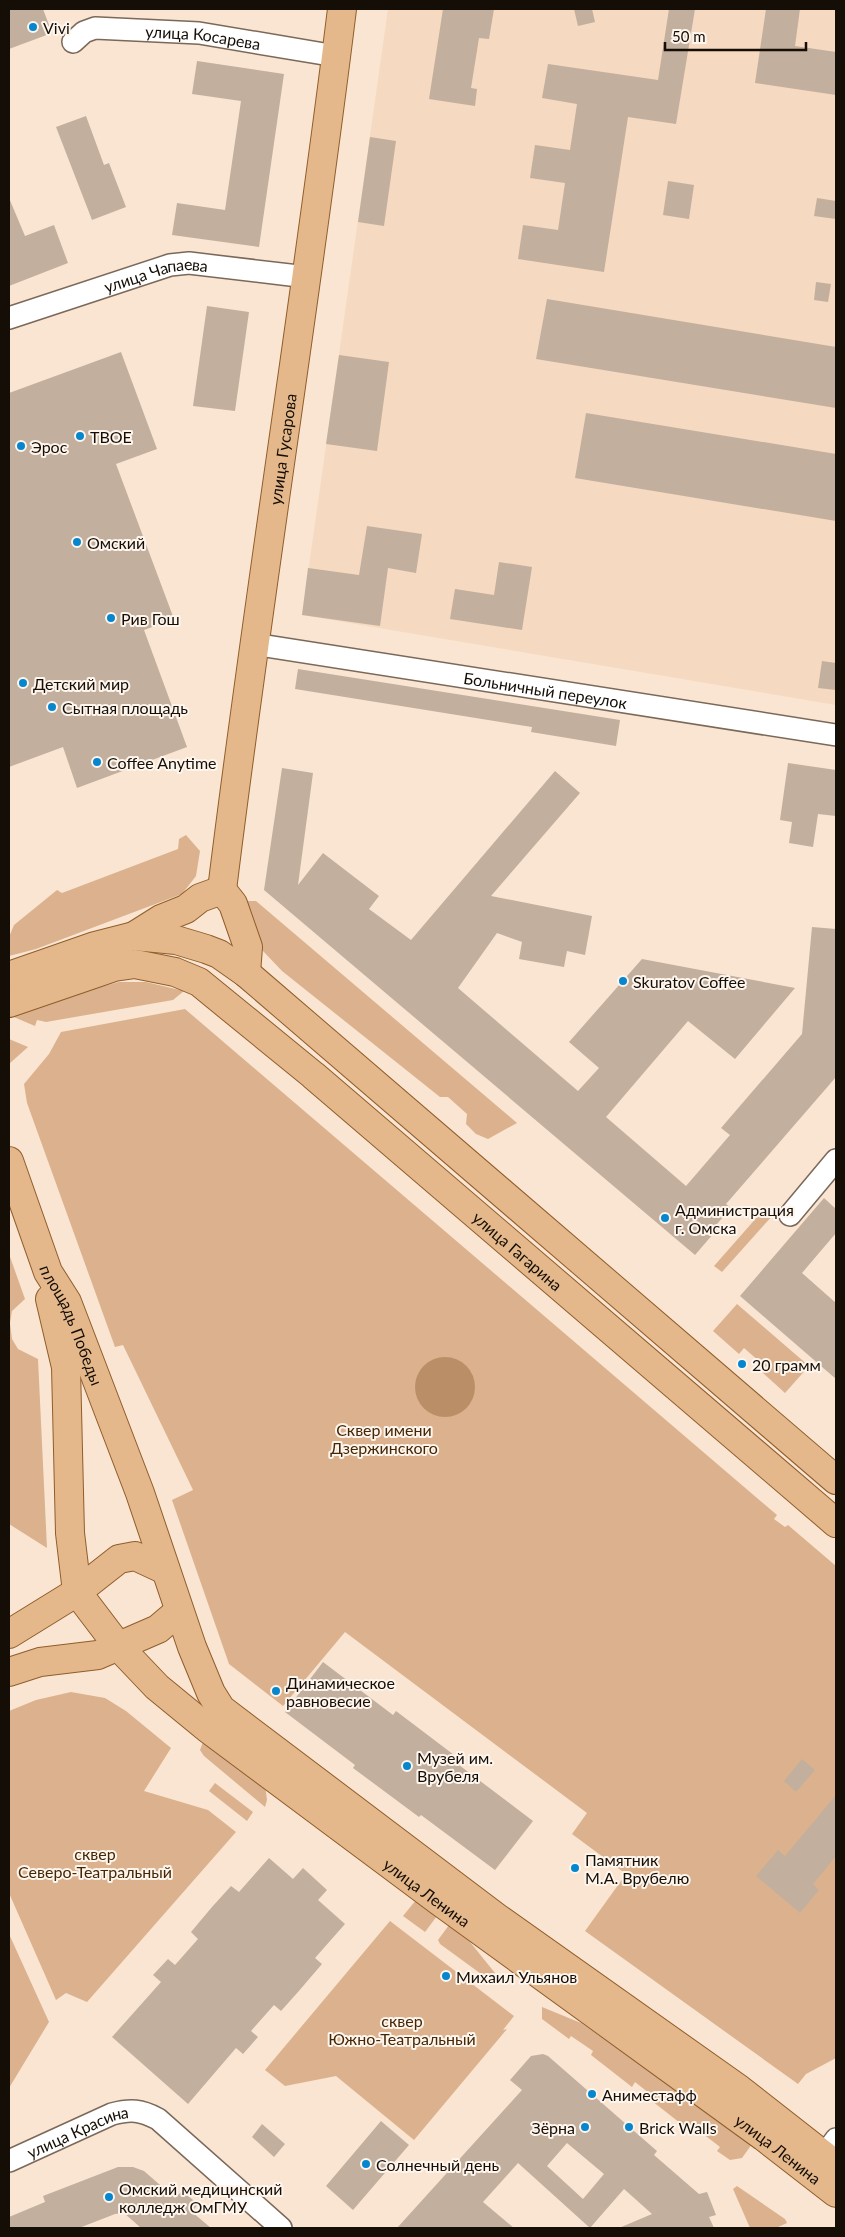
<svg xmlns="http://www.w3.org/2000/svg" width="845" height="2237" font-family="Lato,sans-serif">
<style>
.built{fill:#f5d9c1}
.green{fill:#dbb28d}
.water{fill:#ba8e67}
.building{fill:#c3af9d;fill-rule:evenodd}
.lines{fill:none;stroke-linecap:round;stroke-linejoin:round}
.minor-casing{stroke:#7b6858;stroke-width:24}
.major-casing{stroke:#905d2a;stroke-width:30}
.minor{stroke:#fff;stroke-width:21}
.major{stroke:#e4b88b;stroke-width:28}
.poi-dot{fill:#0586ce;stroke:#fef5ed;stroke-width:2}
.labels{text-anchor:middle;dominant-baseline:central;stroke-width:4;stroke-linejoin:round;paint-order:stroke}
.poi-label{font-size:16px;fill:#140e07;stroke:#fef5ed;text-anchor:start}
.street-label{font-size:16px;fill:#140e07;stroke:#fef5ed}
.park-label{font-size:16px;fill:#452706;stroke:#fef5ed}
</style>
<rect width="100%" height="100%" fill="#fae5d2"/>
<path class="built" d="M388 9H836V705L302 615Z"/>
<path class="green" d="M186 835 200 851 196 876 182 894 36 949 9 956V937L14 925 57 890 62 893 178 849 179 839Z
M240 901H256L517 1123 488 1139 476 1134 466 1124 467 1114 448 1097H440L282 971 263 951Z
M119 982H146L184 991 173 1000 46 1022 37 1020 35 1026 9 1015 38 1004Z
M185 1009 777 1515 774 1519 785 1527 788 1525 836 1566V2058L806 2074 798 2084 585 1931 626 1874 572 1834 587 1813 345 1632 283 1706 229 1664 172 1500 193 1490 123 1345 115 1347 27 1103 24 1084 49 1054 61 1032Z
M9 1039 28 1047 9 1064Z
M769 1213 773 1215 722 1272 714 1266 758 1216Z
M9 1254 25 1299 12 1311 10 1323 12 1339 18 1349 38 1359 47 1548 9 1524Z
M737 1304 809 1366 785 1393 763 1373 767 1368 744 1348 739 1354 713 1331Z
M71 1692 105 1698 126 1711 171 1748 144 1791 208 1810 236 1832 87 2002 66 1993 56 2000 9 1893V1711L36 1700Z
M203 1742 265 1785 267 1800 265 1807 204 1756 200 1750Z
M215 1783 253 1812 247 1821 209 1791Z
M416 1900 437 1916 425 1932 403 1916Z
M390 1921 514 2016 503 2030 507 2029 414 2140 336 2076 285 2086 265 2070Z
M449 1925 470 1942 495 1973 488 1979 440 1944 438 1940Z
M9 1934 49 2022 9 2088Z
M542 2007 581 2023 733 2128 752 2144 742 2158 730 2160 717 2151 720 2147 698 2130 694 2134 652 2101 654 2097 635 2082 632 2087 591 2055 593 2051 571 2036 569 2039 542 2019Z
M737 2186 785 2219 787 2223 776 2228H750L733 2189Z"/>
<path class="water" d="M415 1387a30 30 0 1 1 60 0a30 30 0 1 1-60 0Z"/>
<path class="building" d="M9 9H43L52 33 9 49Z
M443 9H494L489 39 479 38 471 88 477 89 475 106 429 99Z
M574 9H592L595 22 578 26Z
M669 9H695L676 124 628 117 604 272 518 259 523 225 558 230 565 183 530 178 535 145 570 150 577 104 542 98 548 64 658 80Z
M766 9H800L795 46 836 52V95L755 83Z
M197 61 284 74 259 247 172 235 177 203 225 210 241 101 192 94Z
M86 116 104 165 109 163 126 207 92 220 56 127Z
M370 137 396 141 384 226 358 222Z
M668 181 694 185 689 219 663 215Z
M9 198 25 236 54 225 68 263 9 286Z
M817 198 836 201V219L814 216Z
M816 282 831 284 828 302 814 300Z
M547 299 836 347V408L536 359Z
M207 306 249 312 235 411 193 406Z
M121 352 157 449 116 464 174 619 144 630 187 747 77 788 63 747 9 767V393Z
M339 355 389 362 377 451 326 444Z
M586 413 836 454V521L575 478Z
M367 526 422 534 416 573 388 568 380 626 302 615 308 568 359 575Z
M499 562 532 567 522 630 450 619 455 589 494 595Z
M822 661 836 663V690L818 688Z
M298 669 620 720 616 746 531 732 532 727 295 689Z
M788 763 836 770V816L818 814 813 847 789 843 792 822 780 820Z
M282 768 313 773 298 885 323 853 379 896 369 909 411 940 555 771 580 793 491 896 592 916 585 955 567 951 564 967 519 959 522 942 497 933 458 988 578 1091 599 1068 569 1042 642 959 795 988 735 1059 688 1021 606 1117 686 1186 730 1135 721 1128 802 1034 812 927 836 929V1077L726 1204 731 1208 717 1224 720 1226 695 1255 264 890Z
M824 1198 836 1209V1233L802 1273 836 1303V1379L740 1296Z
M323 1662 393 1715 396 1711 462 1761 459 1765 533 1821 495 1870 421 1815 419 1817 353 1768 355 1765 285 1712Z
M802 1759 815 1770 796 1792 784 1781Z
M836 1795V1856L813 1884 819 1890 800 1913 756 1876 778 1850 785 1856Z
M269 1858 293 1879 303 1868 327 1890 318 1900 345 1924 315 1958 322 1964 298 1992 281 2011 274 2005 251 2031 258 2037 243 2054 236 2048 188 2104 112 2037 161 1982 153 1975 168 1959 175 1965 198 1939 191 1932 212 1907 231 1886 239 1892Z
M543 2054 548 2056 657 2151 654 2155 699 2194 707 2192 716 2215 709 2217 714 2228H619L652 2214 624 2189 590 2228 518 2163 483 2202 514 2228H397L522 2090 510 2080 531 2056ZM567 2143 604 2174 583 2199 547 2166Z
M381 2121 409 2145 353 2210 326 2186Z
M262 2124 285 2144 274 2157 252 2137Z
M118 2167H133L144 2171 175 2198 182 2191 198 2204 192 2212 211 2228H141L124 2213 115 2214 79 2228H9V2217L45 2202 43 2196Z"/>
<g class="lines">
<g class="minor-casing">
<g id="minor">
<path id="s1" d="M73 42 84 32 95 28 199 33 336 56"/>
<path id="s2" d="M9 318 170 265 189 263 307 277"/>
<path id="s3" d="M254 644 836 735"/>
<path d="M790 1215 836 1160"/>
<path d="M825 2154 836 2139"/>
<path id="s4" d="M9 2161 112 2114C131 2109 141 2110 158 2119L281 2228"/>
</g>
</g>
<g class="major-casing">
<g id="major">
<path id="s5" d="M222 890C258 596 306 303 342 9"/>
<path d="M222 890 233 904 248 947 246 973"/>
<path d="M134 936 161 919 186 909 200 898 222 890"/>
<path d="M9 976 95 946 134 936 176 940 206 949 219 954 246 973 836 1480"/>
<path id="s6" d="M9 1003 114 967 135 964 175 972 199 982 313 1075 836 1523"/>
<path id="s7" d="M9 1161 48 1272 67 1302 140 1493 192 1647 211 1693 221 1709 496 1917 739 2089 836 2165"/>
<path id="s8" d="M50 1299 66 1367 70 1533 77 1592 118 1646 157 1687 207 1728 439 1901 764 2137 836 2193"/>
<path d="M9 1634 77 1592 119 1559 135 1556 163 1569"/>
<path d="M9 1672 40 1662 98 1655 158 1629 178 1612"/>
</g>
</g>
<use href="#minor" class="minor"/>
<use href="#major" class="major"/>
</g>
<g class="poi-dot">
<circle cx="33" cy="27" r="5"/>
<circle cx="80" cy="436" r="5"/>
<circle cx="21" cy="446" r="5"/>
<circle cx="77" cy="542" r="5"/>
<circle cx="111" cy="618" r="5"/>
<circle cx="23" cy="683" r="5"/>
<circle cx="52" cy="707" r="5"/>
<circle cx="97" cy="762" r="5"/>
<circle cx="623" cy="981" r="5"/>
<circle cx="665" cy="1218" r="5"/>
<circle cx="742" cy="1364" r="5"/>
<circle cx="276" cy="1691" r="5"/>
<circle cx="407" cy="1766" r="5"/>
<circle cx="575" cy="1868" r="5"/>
<circle cx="446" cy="1976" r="5"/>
<circle cx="592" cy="2094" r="5"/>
<circle cx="585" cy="2127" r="5"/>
<circle cx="629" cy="2127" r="5"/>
<circle cx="366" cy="2164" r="5"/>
<circle cx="109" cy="2197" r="5"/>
</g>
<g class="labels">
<g class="poi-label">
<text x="43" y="27">Vivi</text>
<text x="90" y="436">ТВОЕ</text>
<text x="31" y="446">Эрос</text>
<text x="87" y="542">Омский</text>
<text x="121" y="618">Рив Гош</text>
<text x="33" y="683">Детский мир</text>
<text x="62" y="707">Сытная площадь</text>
<text x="107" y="762">Coffee Anytime</text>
<text x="633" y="981">Skuratov Coffee</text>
<text x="675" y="1209">Администрация<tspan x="675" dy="18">г. Омска</tspan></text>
<text x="752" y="1364">20 грамм</text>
<text x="286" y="1682">Динамическое<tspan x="286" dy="18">равновесие</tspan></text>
<text x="417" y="1757">Музей им.<tspan x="417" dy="18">Врубеля</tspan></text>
<text x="585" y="1859">Памятник<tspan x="585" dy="18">М.А. Врубелю</tspan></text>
<text x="456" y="1976">Михаил Ульянов</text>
<text x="602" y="2094">Аниместафф</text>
<text x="575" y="2127" text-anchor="end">Зёрна</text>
<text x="639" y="2127">Brick Walls</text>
<text x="376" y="2164">Солнечный день</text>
<text x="119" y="2188">Омский медицинский<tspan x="119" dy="18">колледж ОмГМУ</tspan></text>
</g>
<g class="street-label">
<text stroke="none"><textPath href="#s1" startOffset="135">улица Косарева</textPath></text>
<text stroke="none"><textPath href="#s2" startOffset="154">улица Чапаева</textPath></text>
<text stroke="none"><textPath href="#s5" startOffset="445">улица Гусарова</textPath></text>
<text stroke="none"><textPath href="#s3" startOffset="295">Больничный переулок</textPath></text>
<text stroke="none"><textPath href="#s6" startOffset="616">улица Гагарина</textPath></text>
<text stroke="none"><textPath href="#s7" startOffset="176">площадь Победы</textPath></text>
<text stroke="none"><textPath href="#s8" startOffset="759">улица Ленина</textPath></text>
<text stroke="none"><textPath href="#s4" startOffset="75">улица Красина</textPath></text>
<text stroke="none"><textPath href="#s8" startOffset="1194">улица Ленина</textPath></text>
</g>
<g class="park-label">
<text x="384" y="1429">Сквер имени<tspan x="384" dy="18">Дзержинского</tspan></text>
<text x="95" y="1853">сквер<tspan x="95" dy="18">Северо-Театральный</tspan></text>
<text x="402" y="2020">сквер<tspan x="402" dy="18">Южно-Театральный</tspan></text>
</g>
</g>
<rect width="845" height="2237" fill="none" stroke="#140e07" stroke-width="20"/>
<path d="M665 42v8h141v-8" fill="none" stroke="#140e07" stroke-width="2.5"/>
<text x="672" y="42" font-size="15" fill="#140e07" stroke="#fef5ed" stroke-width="4" paint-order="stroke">50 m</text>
</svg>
